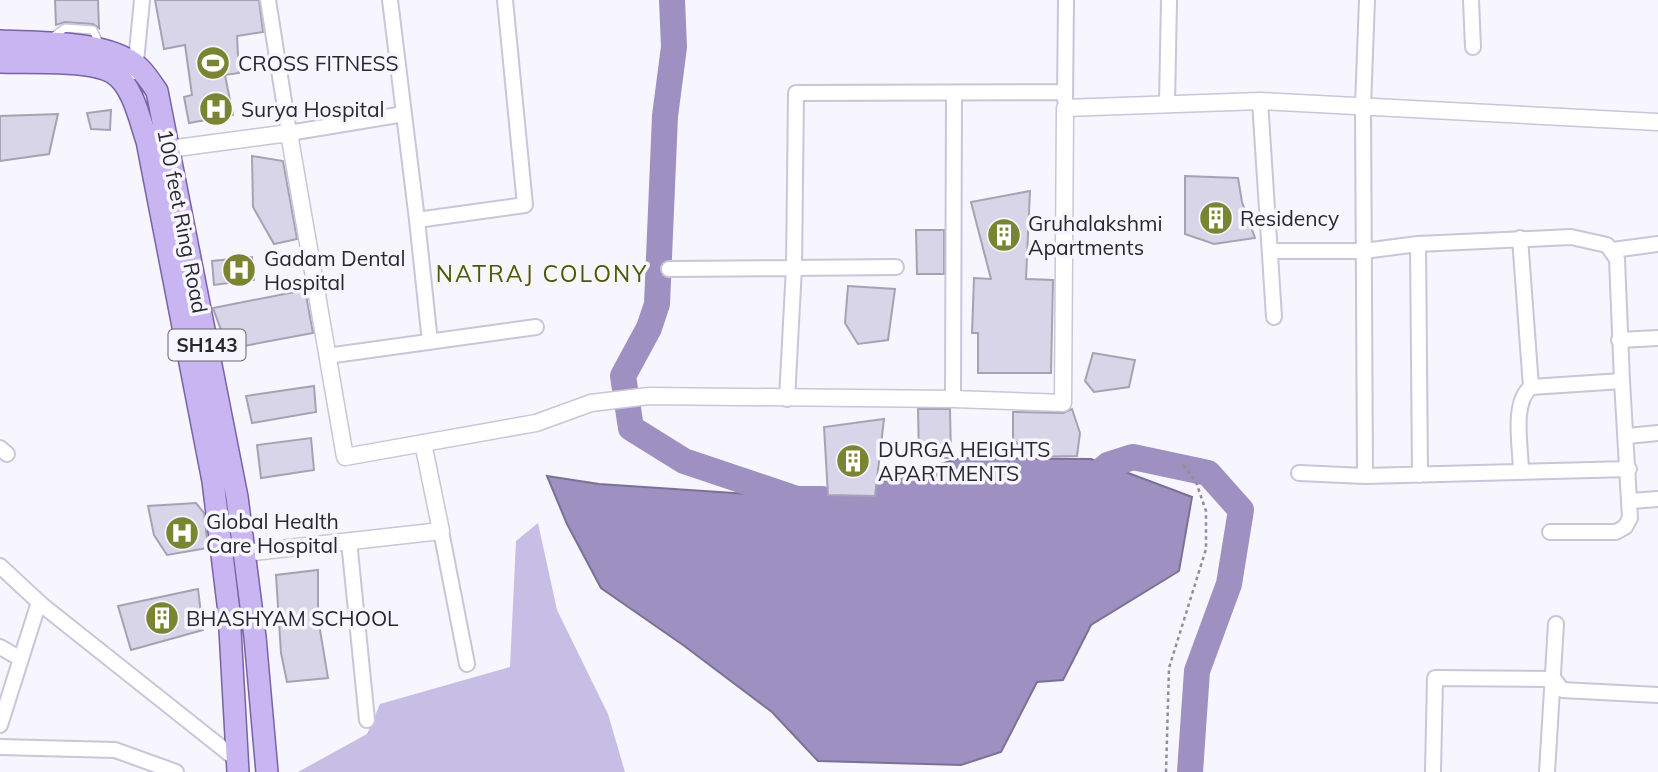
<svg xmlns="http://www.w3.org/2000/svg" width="1658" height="772" font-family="Mulish,sans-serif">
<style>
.green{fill:#c7bee5}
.water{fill:#9e91c2;stroke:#7b7196;stroke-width:2}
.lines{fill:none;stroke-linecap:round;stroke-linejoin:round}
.river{stroke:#9e91c2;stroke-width:26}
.building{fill:#d9d5e8;stroke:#a6a2b4;stroke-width:2}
.service-casing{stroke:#cac5d8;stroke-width:10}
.minor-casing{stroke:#cac5d8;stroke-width:18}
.tertiary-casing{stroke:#cac5d8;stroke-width:19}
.primary-casing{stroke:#7863a8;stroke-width:24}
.path{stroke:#908e96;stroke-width:2.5;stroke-dasharray:3.5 3.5;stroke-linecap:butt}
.service{stroke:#fff;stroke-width:7}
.minor{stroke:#fff;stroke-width:14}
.tertiary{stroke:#fff;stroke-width:16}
.primary{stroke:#c8b5f2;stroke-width:21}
.labels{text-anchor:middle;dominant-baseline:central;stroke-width:7;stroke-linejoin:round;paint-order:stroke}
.shield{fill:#f7f5fd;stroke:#67656d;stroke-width:2}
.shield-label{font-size:19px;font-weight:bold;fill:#29272f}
.poi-label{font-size:21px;fill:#29272f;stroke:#f7f5fd;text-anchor:start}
.street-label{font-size:21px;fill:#29272f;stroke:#f7f5fd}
.neighbourhood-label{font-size:23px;letter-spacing:2px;fill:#4f5801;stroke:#f7f5fd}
</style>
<rect width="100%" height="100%" fill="#f7f5fd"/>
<path class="green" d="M538 523 557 610 608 714 625 772H298L367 734 380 704 510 667 516 541Z"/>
<path class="water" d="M961 458 1091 459 1192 497 1179 571 1091 625 1063 680 1037 682 1001 752 961 765 818 761 772 712 683 645 601 588 567 524 547 476 599 484 794 497 876 483Z"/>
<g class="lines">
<path class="river" d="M672 0 674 47 665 116 657 304 649 328 623 376 631 428 684 461 797 499H822
M1080 488 1108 465 1133 457 1208 473 1241 510 1229 584 1197 671 1190 772"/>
</g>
<path class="building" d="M55 0H98L99 28 93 24 65 22 56 25Z
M155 0H259L263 32 237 36 239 73 225 75 233 115 189 123 184 97 192 95 185 45 164 49Z
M111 110 110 130 91 129 87 113Z
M58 114 49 154 0 161V116Z
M252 156 283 161 297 239 274 244 253 207Z
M1185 176 1238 178 1242 202 1255 238 1214 244 1185 234Z
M1030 191 1026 279 1053 280 1051 373H978V333H972L974 278 991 279 971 202Z
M916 230H944V274H917Z
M252 257 254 280 214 285 212 261Z
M848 286 895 289 888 340 858 344 845 323Z
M305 290 313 333 228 349 213 308Z
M1093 353 1135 360 1129 387 1094 392 1085 381Z
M314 386 316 412 252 423 246 396Z
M918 409H950L951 458H919Z
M1072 409 1080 433 1077 456 1030 457 1013 439V412L1063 413Z
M884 419 875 496 828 495 824 427Z
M311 438 314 470 261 478 257 445Z
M196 503 204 513 208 548 167 555 154 535 148 506Z
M318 570V618L328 678 287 682 281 653 276 575Z
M198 589 203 630 131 650 118 606Z"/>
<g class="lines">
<g class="service-casing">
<path id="service" d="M51 38 65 28 93 30 100 45"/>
</g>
<g class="minor-casing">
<path id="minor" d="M268 0 289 133 404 114
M390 0 417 220 525 205 505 0
M1471 0 1473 47
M135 72 142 0
M1065 100 1066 0
M1260 101 1274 317
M1167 104 1169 0
M417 220 430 342
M1520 238 1531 387
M1418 244 1420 475
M1613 250 1658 244
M1270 251H1364L1418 244 1571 237 1607 245 1617 259 1622 381
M669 269 896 267
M1619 340 1658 338
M327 356 536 327
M787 399 794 267 796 93 1065 92
M953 399 954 93
M1628 436 1658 433
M0 448 7 454
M1521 472C1521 448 1511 403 1531 387L1622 381 1630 518 1625 527 1616 532H1550
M1299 473 1365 476 1629 469
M1365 476 1363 106 1367 0
M1631 501 1658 499
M441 531 467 664
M349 541 367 720
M0 566 42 605 236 759
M0 647 21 659
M1554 679 1562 690 1658 695
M0 725 39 602
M0 747 115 750 176 772
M1433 772 1435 678 1554 679
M1547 772 1556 624"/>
</g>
<g class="tertiary-casing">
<path id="tertiary" d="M169 149 289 133 345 457 536 423 591 403 649 396 953 399 1063 403 1065 108 1260 101 1658 122
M244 553 441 531 423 443"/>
</g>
<g class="primary-casing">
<path id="primary" d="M0 41C38 43 107 40 137 66 145 72 151 83 157 91L237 497 255 637 267 772
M0 62C27 63 91 59 113 73 133 85 140 121 147 141L213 481 229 612 238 772"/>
</g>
<path class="path" d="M1166 772 1169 668 1206 549V511L1196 482 1182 463"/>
<use href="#service" class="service"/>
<use href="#minor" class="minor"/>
<use href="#tertiary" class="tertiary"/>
<use href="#primary" class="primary"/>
</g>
<defs>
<g id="stadium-disc" transform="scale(1.75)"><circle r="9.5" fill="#7a8532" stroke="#f7f5fd"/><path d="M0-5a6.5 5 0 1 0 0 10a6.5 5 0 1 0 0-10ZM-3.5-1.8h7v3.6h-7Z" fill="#fff"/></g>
<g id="hospital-disc" transform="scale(1.75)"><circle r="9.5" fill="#7a8532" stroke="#f7f5fd"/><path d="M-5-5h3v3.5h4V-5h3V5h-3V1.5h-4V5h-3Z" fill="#fff"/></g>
<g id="building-disc" transform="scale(1.75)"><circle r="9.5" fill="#7a8532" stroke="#f7f5fd"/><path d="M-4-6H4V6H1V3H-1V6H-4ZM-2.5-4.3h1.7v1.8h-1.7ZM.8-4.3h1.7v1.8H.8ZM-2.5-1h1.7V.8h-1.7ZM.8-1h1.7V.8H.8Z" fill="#fff"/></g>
</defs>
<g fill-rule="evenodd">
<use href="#stadium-disc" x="213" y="63"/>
<use href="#hospital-disc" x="216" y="109"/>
<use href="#building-disc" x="1216" y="218"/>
<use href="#building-disc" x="1004" y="235"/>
<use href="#hospital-disc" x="239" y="270"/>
<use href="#building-disc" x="853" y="461"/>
<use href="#hospital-disc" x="182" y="533"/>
<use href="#building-disc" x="162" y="618"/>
</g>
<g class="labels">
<rect class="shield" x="168.5" y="329.5" width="77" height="31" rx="5"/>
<g class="shield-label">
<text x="207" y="345">SH143</text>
</g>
<g class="poi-label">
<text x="238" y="63">CROSS FITNESS</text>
<text x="241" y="109">Surya Hospital</text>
<text x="1240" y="218">Residency</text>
<text x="1028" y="223">Gruhalakshmi<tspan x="1028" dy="24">Apartments</tspan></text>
<text x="264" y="258">Gadam Dental<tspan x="264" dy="24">Hospital</tspan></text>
<text x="878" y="449">DURGA HEIGHTS<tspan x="878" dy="24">APARTMENTS</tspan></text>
<text x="206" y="521">Global Health<tspan x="206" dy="24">Care Hospital</tspan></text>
<text x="186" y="618">BHASHYAM SCHOOL</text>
</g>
<g class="street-label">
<text transform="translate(183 221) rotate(79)">100 feet Ring Road</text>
</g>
<g class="neighbourhood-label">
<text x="542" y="273">NATRAJ COLONY</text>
</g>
</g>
</svg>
